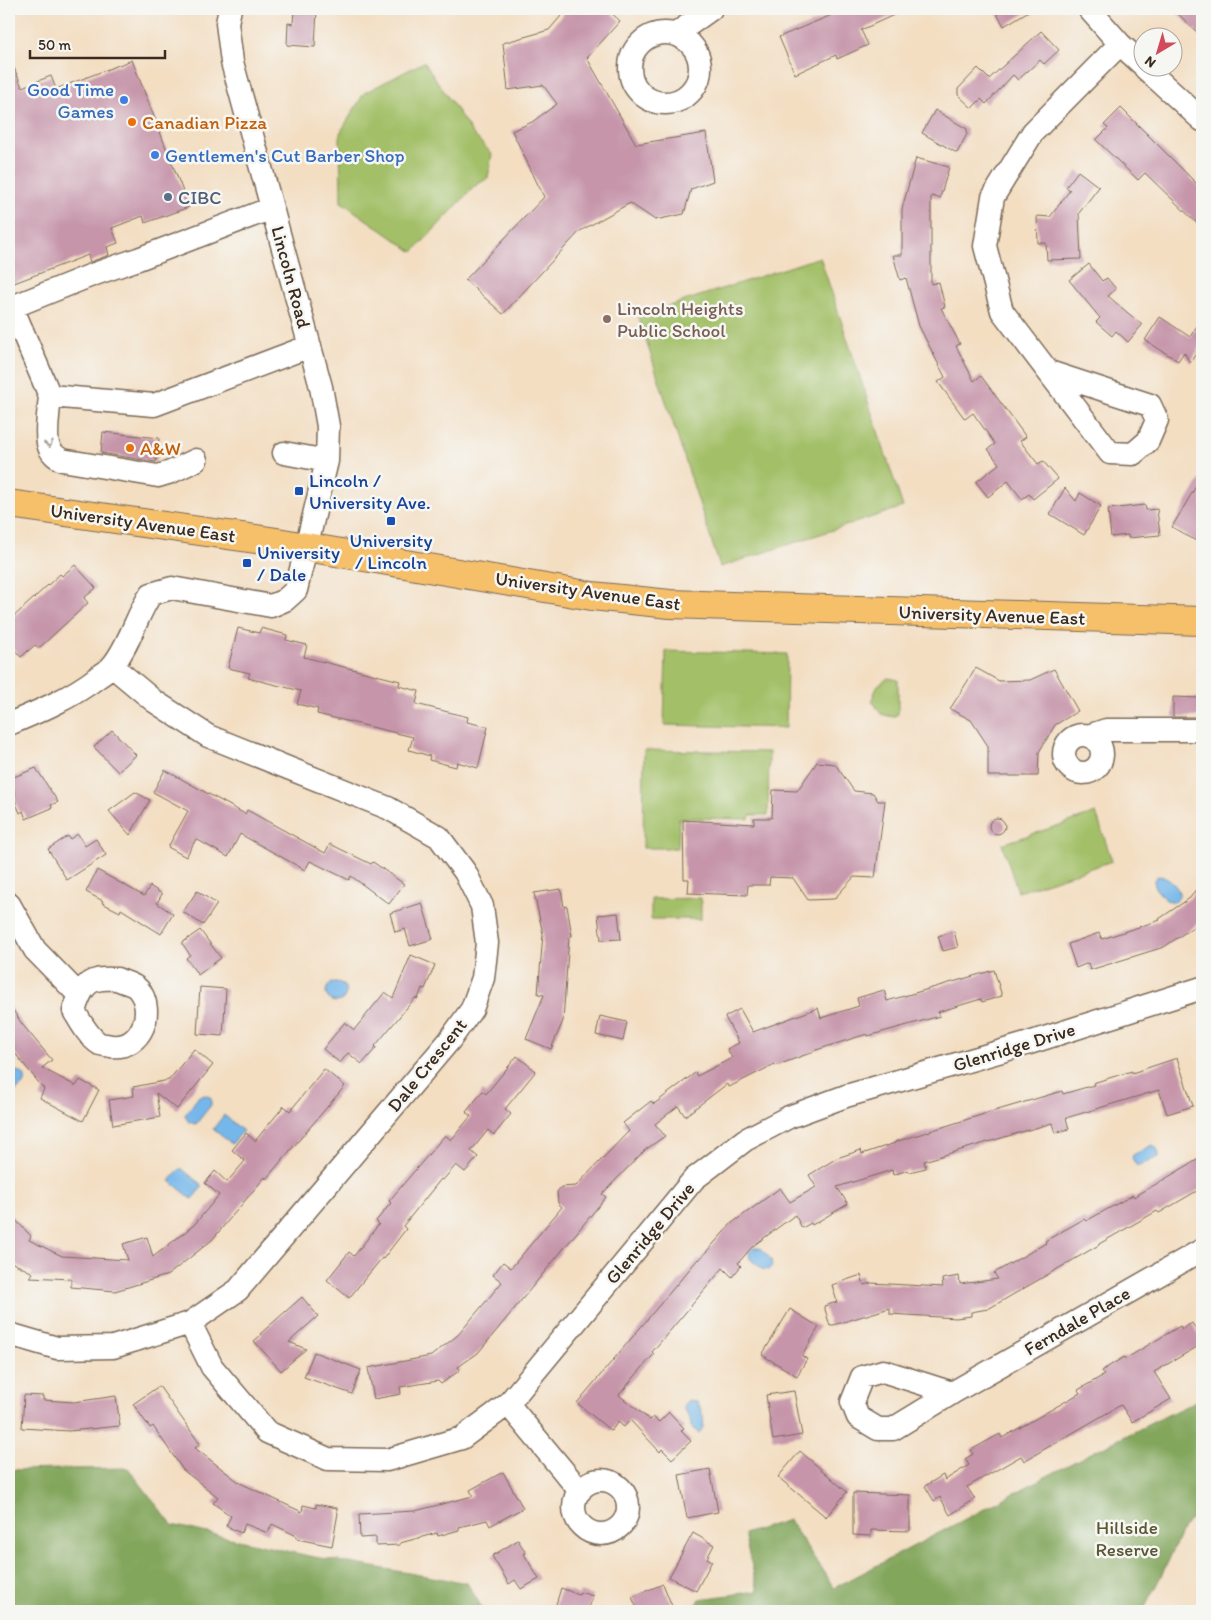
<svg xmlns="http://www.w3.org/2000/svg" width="1211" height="1620" font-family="Itim,sans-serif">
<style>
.green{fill:#a3c068;stroke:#6f7543}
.forest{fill:#82a65c;stroke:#5e683d}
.water{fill:#75b7ea;stroke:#587084}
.building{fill:#c695aa}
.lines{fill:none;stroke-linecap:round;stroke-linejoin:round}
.minor-casing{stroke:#7b6957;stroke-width:25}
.major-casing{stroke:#7b6957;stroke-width:30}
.minor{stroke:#fff;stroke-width:22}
.major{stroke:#f6c06b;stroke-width:28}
.oneway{stroke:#a79f9a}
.shop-dot{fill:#3f7fe0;stroke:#f6f6f2;stroke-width:2}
.food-dot{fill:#e8710a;stroke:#f6f6f2;stroke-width:2}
.service-dot{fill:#5c6f8a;stroke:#f6f6f2;stroke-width:2}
.education-dot{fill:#8d6e63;stroke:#f6f6f2;stroke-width:2}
.transit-dot{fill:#1a4fb4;stroke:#f6f6f2;stroke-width:2}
.labels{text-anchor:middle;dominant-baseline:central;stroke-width:5;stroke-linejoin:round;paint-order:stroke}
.shop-label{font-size:19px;fill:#366cbe;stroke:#f6f6f2;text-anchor:end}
.food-label{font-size:19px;fill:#c56008;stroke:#f6f6f2;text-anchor:start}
.service-label{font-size:19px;fill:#4e5e75;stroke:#f6f6f2;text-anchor:start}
.street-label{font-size:19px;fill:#3b2a1e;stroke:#f6f6f2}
.education-label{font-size:19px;fill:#785e54;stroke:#f6f6f2;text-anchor:start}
.transit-label{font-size:19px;fill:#164399;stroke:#f6f6f2;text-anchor:start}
.park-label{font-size:19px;fill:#5a5734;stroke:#f6f6f2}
</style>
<rect width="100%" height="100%" fill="#f6f6f2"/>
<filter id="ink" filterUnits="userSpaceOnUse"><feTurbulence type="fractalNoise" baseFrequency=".02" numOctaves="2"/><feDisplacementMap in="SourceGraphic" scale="10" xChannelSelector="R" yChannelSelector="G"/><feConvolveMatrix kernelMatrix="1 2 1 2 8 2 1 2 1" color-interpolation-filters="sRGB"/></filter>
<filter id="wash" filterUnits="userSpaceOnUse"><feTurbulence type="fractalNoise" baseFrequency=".0096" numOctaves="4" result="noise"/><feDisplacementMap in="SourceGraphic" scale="20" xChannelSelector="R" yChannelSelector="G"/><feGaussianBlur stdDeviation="1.12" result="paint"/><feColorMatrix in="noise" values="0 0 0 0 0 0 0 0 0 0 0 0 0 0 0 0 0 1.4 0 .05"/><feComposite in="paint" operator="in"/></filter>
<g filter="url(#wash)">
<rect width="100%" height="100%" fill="#f3dec2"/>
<path class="green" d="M424 62 473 134 492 154 488 178 475 186 413 252 341 202 340 133 364 93Z
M820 257 903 507 720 567 638 316Z
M666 651 787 654 786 728 664 725Z
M888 678 898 680V714L893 717 881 714 872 700 877 686Z
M644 750 769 752 768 815H750L749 819 679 818 678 848H643Z
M1096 813 1112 861 1018 892 1002 844Z
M701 898V919H651V899Z"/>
<path class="forest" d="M1202 1398V1508L1183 1528 1168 1562 1143 1611H693L700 1599 758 1591 744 1534 789 1520 834 1588 1087 1455Z
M128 1468 172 1525 309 1556 467 1583 484 1611H9V1470Z"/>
<path class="water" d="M1160 876C1170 878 1187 893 1175 902L1166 900 1155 888 1154 880 1156 877Z
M326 992a10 10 0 1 1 20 0a10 10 0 1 1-20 0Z
M15 1071C22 1071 27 1076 25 1083L9 1097V1076Z
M207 1095 211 1098V1105L196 1124C189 1123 187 1121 185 1115L199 1096Z
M224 1115 243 1131 232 1144 213 1129Z
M1152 1145 1156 1147 1159 1154 1158 1157 1139 1166 1136 1165 1132 1158 1133 1155Z
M181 1168 203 1186 192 1199 170 1181Z
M753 1248H760L771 1259 772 1266 768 1270 762 1269 750 1259 749 1252Z
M689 1400 697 1402C702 1411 708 1425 699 1433L691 1427C691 1426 690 1419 690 1418 687 1410 677 1408 689 1400Z"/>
<g id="blocks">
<path class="building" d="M294 9H317L315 47 287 45 288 23 293 24Z
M567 9H607L620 21 587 58 636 144 706 133 713 181 691 189 684 214 655 220 630 203 580 231 503 314 465 280 544 197 512 131 532 122 557 104 543 85 508 90 503 43 549 30Z
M846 9H907L861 30 868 45 837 59 836 55 795 74 779 37Z
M994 9H1032L1004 26Z
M1173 9H1202V37Z
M1041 31 1059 50 1044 64 1040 60 1018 80 1013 75 986 104 981 99 972 108 958 95V89L978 68 989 79Z
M9 56 22 87 51 76 56 89 132 60 189 207 145 223 143 216 112 228 118 243 107 247 109 255 90 262 88 255 9 285Z
M1121 108 1202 189V228L1145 173 1138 180 1096 140 1108 128 1104 125Z
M935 110 967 129V134L957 153 922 133Z
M916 158 949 167 940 198 931 196V284L939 282 945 307 941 308 960 344 956 346 974 381 981 376 1026 437 1020 441 1038 464 1043 461 1058 479 1033 499 1029 494 1022 499 1008 481 988 497 976 482 999 464 988 449 995 444 973 413 965 419 938 382 945 377 919 326 906 278 900 280 893 255H902V209Z
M1078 171 1099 187 1079 213 1081 259 1047 260 1046 243H1038L1037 216 1050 217 1070 190 1066 187Z
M1089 264 1102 281 1107 278 1116 289 1108 296 1142 325 1128 342 1116 331 1112 336 1096 322 1100 318 1069 280Z
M1160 317 1190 337 1202 318V344L1190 363 1184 352 1178 361 1145 340Z
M103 432 159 438 156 462 101 453Z
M1202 476V535L1198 542 1172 527Z
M1065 488 1076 501 1080 493 1101 506 1084 535 1050 514Z
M1145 505 1146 510 1157 509 1160 535 1128 538V535L1111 537 1108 509Z
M75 565 96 588 84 598 88 603 39 648 35 645 21 657 9 644V631L15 625 10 620 60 574 62 576Z
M238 628 259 633 261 628 287 635 286 640 307 645 304 657 400 681 399 686 419 691 416 704 468 717 467 722 488 727 478 768 457 762 456 767 429 760 430 756 409 750 413 737 317 714 318 709 297 704 301 691 248 678 250 673 228 668Z
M976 668 999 681 1030 680 1054 669 1078 711 1055 725 1039 752 1038 776H988V746L971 720 950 709Z
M1173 697 1202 698V717H1173Z
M112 730 136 755 118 772 94 747Z
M817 762 835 764 854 791 873 793 878 801H885L875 878 854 877 834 899 808 900 793 878 770 877 769 885H748L747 895 688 893 689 879H684L683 820 754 824V818H772L773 790 797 791Z
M36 768 58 802 51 805 52 808 26 819 23 811 20 813 13 796 16 795 9 779Z
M165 770 245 814 247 810 325 853 330 844 371 864 373 862 404 884 389 904 351 876 349 880 310 861 305 870 240 834 228 857 196 839 186 857 168 847 188 811 153 792Z
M135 792 150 800 130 835 109 811Z
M989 826a8 8 0 1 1 16 0a8 8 0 1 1-16 0Z
M78 834 85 846 96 839 106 855 67 880 48 849 68 836 70 839Z
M97 870 144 896 150 886 162 894 157 903 173 914 161 934 121 909 120 912 102 903 103 901 86 892Z
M1202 881V921L1164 947 1090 970 1088 963 1076 968 1068 944 1099 933 1102 939 1160 920 1159 919 1190 898Z
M561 889 564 907 567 906 572 936 569 937 563 1021 551 1049 526 1039 544 995 538 994 543 934 534 893Z
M197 891 217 904 203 925 183 912Z
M422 903 433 939 410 946 405 929 395 932 390 913Z
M618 913 621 939 601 940 598 915Z
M200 930 221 958 198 975 186 958 190 955 182 943Z
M954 931 958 947 943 951 938 936Z
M411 955 435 965 425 989 422 988 418 999 415 998 375 1046 376 1048 362 1064 348 1053 340 1063 323 1049 345 1022 354 1030 385 992 393 998Z
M994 970 1002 996 982 1002 981 999 938 1012 940 1016 868 1036 867 1034 813 1051V1052L775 1066V1064L729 1087 727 1084 685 1116 678 1106 655 1124 665 1136 645 1150 602 1194 606 1197 478 1353 458 1367 460 1370 441 1384 438 1381 400 1387 401 1394 374 1399 368 1368 431 1356 458 1335 502 1282 493 1275 503 1262 511 1268 562 1207 558 1203 557 1192 561 1187 576 1186 629 1131 623 1123 651 1101 654 1104 695 1073 697 1076 732 1058 727 1049 739 1043 725 1017 740 1009 753 1032 818 1008 821 1018 859 1006 857 998 884 990 887 1001Z
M200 987 226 989 223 1036 197 1034Z
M9 1004 22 1024 52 1060 42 1068 76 1086 80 1080 99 1090 83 1121 40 1098 44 1089 9 1046Z
M600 1016 627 1022 623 1041 596 1035Z
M194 1049 213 1065 177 1109 156 1093 160 1117 113 1125 109 1100 134 1096 133 1087 169 1080Z
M517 1056 536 1071 505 1109 511 1114 494 1135 488 1130 471 1151 478 1157 465 1172 456 1165 443 1180 441 1179 403 1226 406 1229 383 1259 382 1258 349 1298 327 1280 349 1252 354 1256 379 1224 376 1221 391 1203 389 1201 445 1135 451 1140 471 1116 466 1112 483 1091 486 1094Z
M1177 1058 1193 1106 1167 1114 1159 1090 1066 1118 1069 1129 1055 1133 1052 1123 924 1161 926 1168 909 1172 908 1170 893 1175 892 1170 837 1187 848 1204 812 1225 811 1223 802 1228 795 1215 753 1246 738 1263 741 1266 732 1277 723 1268 652 1352 654 1354 619 1395 650 1420 653 1417 659 1422 669 1412 684 1428 681 1431 691 1441 672 1459 662 1449 660 1452 630 1420 624 1427 618 1422 611 1431 577 1403 698 1259 699 1260 732 1223 780 1188 790 1202 816 1187 809 1175 837 1158 861 1150 862 1154 895 1143V1142L981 1115 1062 1091 1063 1094 1094 1085 1093 1083 1132 1071V1073Z
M324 1069 345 1086 266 1179 265 1177 253 1191 212 1240 168 1275 115 1291 71 1287V1279L30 1277 33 1273 9 1261V1213L31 1236 29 1240 62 1256 128 1260 123 1244 147 1237 153 1257 194 1225 219 1195 205 1183 215 1171 227 1182 245 1161 232 1150 246 1133 255 1141 284 1106 290 1111Z
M1202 1157V1188L1159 1213 1157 1211 1099 1244V1245L988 1309 971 1312V1316L956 1318 890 1314V1308L830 1326 824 1306 837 1302 832 1285 861 1275 864 1285 871 1283 943 1287 942 1279 959 1276 960 1284 998 1279 994 1273 1046 1243 1045 1241 1084 1219 1086 1221 1133 1195 1134 1197Z
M302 1297 318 1316 289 1342 306 1349 281 1371 254 1341 261 1335 260 1334Z
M790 1309 819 1327 802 1356 807 1359 797 1376 762 1355Z
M1192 1323 1202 1340V1344L1154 1372 1171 1399 1132 1422 1121 1405 1024 1461 1021 1456 967 1487 975 1499 950 1515 940 1497 934 1501 925 1486 943 1475 945 1480 969 1465 965 1459 973 1454 971 1450 1000 1434 1002 1438 1068 1400 1080 1393 1078 1390 1104 1375 1101 1371 1124 1357 1125 1359 1180 1326 1182 1329Z
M314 1352 361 1370 352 1394 304 1377Z
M159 1386 200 1444 195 1448 240 1483 302 1512 303 1505 316 1508V1504L337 1508V1512L338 1513 332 1546 297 1539V1536L272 1524 268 1533 245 1524 241 1533 226 1526 231 1516 213 1503 218 1497 183 1470 153 1426 150 1428 133 1404Z
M794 1391 802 1435 773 1440 766 1395Z
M24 1395 43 1396V1400L74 1402 116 1396 120 1426 69 1431 22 1428Z
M800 1451 847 1492 826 1517 778 1477Z
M710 1469 718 1512 687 1518 679 1475Z
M503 1472 523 1508 490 1526 487 1520 459 1527V1530L438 1536 437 1533 400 1543V1545L376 1546V1537L360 1538 359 1514 415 1511 473 1496 470 1490Z
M853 1493 910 1495V1531L871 1530V1536L853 1535Z
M693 1533 714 1545 707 1558 712 1561 696 1591 669 1577Z
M518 1540 526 1553 524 1554 539 1579 521 1589 515 1580 509 1584 492 1556Z
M663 1584 674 1611H638L632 1597Z
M561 1588 579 1595 580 1592 593 1596 588 1611H554Z"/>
</g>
</g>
<g filter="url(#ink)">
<use href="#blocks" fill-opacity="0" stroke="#7b6957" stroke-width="1"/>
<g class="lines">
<g class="minor-casing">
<path id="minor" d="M1089 9 1120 44 1144 66
M630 68a35 35 0 1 1 70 0a35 35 0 1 1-70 0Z
M676 34 711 9
M1145 68 1202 120
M272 208 138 259 92 275 12 307 50 396 154 405 310 346
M1049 372 1150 405 1157 420 1148 441 1133 454 1110 453 1002 311 985 246 993 197 1033 132 1120 44
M50 396C49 409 44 439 50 449 53 455 57 457 62 460L158 476 171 472 196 460
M284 453 327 461
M9 724C40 711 71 698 98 677 103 674 109 670 113 665 130 644 136 616 151 594L172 588 271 606 285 600 296 590 327 461 328 426 321 387 232 62 227 23 230 9
M1064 754a19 19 0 1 1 38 0a19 19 0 1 1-38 0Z
M1088 736 1106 730H1202
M9 904 35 950 79 995
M117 979C123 982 134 984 138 989 156 1010 142 1050 111 1046 108 1045 103 1045 100 1044 89 1038 80 1021 74 1011 78 999 83 982 97 980 103 978 110 979 117 979Z
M190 1323 212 1367 267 1432 328 1459 387 1460 462 1438 508 1404 694 1179 745 1140 789 1117 846 1096 1026 1044 1202 988
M9 1334 57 1348 113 1347 190 1323 238 1290 449 1041 472 1009 483 978 487 943 482 906 465 872 439 837 388 808 208 736 154 701 112 666
M952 1393 883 1371 862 1377 852 1402 858 1417 878 1429H893L952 1393 1202 1250
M508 1404 580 1491
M574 1507a27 27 0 1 1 54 0a27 27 0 1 1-54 0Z"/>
</g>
<g class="major-casing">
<path id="major" d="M9 504 277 542 592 596 670 604 1202 621"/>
</g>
<use href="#minor" class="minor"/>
<use href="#major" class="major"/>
</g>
<defs><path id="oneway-chevron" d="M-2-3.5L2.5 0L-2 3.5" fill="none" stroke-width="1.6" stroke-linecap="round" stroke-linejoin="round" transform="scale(1.25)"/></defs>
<use class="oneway" href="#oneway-chevron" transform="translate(49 444) rotate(76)"/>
</g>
<g class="shop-dot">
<circle cx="124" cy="100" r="5"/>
<circle cx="155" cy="155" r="5"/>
</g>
<g class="food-dot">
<circle cx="132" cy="122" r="5"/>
<circle cx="130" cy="448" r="5"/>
</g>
<circle class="service-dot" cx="168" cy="197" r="5"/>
<circle class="education-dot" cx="607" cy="319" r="5"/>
<g class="transit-dot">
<rect x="294" y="486" width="10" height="10" rx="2.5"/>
<rect x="386" y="516" width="10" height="10" rx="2.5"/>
<rect x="242" y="558" width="10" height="10" rx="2.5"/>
</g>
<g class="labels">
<g class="shop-label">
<text x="114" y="89">Good Time<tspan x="114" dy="22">Games</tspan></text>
<text x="165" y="155" text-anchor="start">Gentlemen's Cut Barber Shop</text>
</g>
<g class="food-label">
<text x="142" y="122">Canadian Pizza</text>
<text x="140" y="448">A&amp;W</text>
</g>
<g class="service-label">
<text x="178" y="197">CIBC</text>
</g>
<g class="street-label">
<text transform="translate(291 277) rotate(75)">Lincoln Road</text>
<text transform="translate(143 523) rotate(8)">University Avenue East</text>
<text transform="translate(588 591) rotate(8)">University Avenue East</text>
<text transform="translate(992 615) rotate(2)">University Avenue East</text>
<text transform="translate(1014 1047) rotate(-17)">Glenridge Drive</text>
<text transform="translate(427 1065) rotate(-51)">Dale Crescent</text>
<text transform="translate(650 1233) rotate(-50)">Glenridge Drive</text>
<text transform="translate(1077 1321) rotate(-30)">Ferndale Place</text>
</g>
<g class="education-label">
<text x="617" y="308">Lincoln Heights<tspan x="617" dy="22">Public School</tspan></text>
</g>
<g class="transit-label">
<text x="309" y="480">Lincoln /<tspan x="309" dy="22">University Ave.</tspan></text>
<text x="391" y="540" text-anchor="middle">University<tspan x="391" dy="22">/ Lincoln</tspan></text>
<text x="257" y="552">University<tspan x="257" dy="22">/ Dale</tspan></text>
</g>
<g class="park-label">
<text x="1127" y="1527">Hillside<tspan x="1127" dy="22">Reserve</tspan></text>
</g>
</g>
<rect width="1211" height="1620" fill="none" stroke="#f6f6f2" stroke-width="30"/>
<g transform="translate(1158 52) rotate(218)"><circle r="24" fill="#f6f6f2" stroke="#aba49d"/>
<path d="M0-4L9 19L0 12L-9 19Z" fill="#d1495b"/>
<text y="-8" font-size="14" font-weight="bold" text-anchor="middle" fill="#3b2a1e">N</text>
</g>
<path d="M30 50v8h135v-8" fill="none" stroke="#3b2a1e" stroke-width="2.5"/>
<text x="38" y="50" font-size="15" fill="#3b2a1e" stroke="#f6f6f2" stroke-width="4" paint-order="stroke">50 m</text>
</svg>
